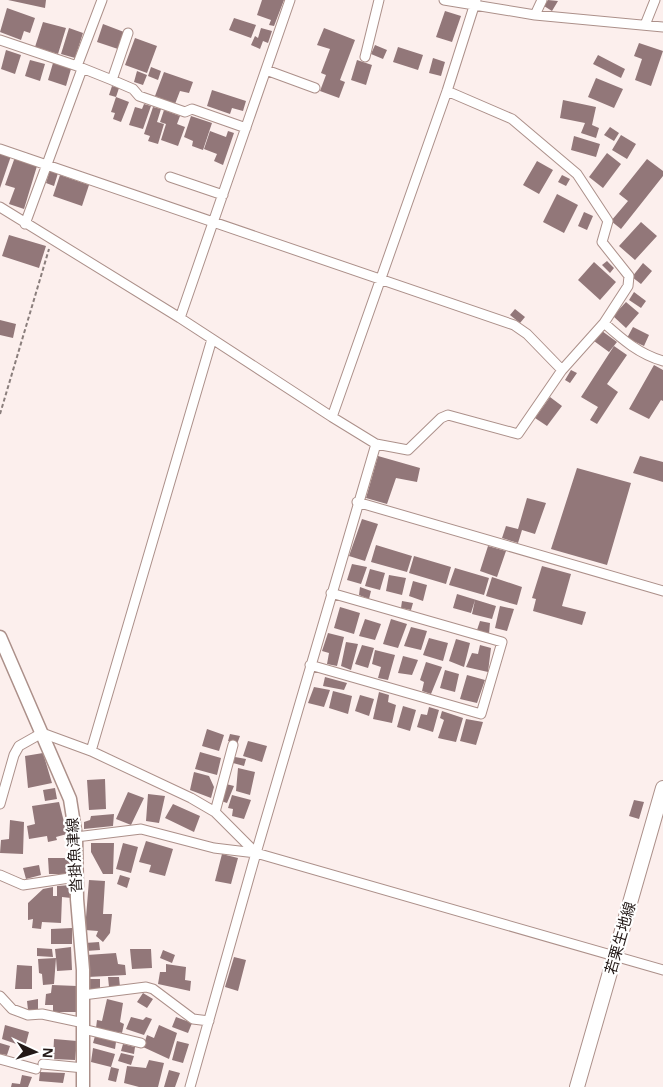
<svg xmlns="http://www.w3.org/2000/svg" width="663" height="1087" font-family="Arial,'Noto Sans JP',sans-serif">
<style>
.building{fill:#927779}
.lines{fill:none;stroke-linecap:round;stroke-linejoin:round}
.minor-casing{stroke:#ac908a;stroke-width:11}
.secondary-casing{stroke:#ac908a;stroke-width:15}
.primary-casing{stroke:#ac908a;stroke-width:16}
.path{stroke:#8a7e7c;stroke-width:2;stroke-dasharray:4 2.5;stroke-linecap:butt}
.minor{stroke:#fff;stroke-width:9}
.secondary{stroke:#fff;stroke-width:12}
.primary{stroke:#fff;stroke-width:14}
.labels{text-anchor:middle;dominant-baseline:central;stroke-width:4.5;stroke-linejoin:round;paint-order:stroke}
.street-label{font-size:15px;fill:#231917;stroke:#fff}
</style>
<rect width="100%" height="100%" fill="#fcefed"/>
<path class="building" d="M8 0H46L45 8Z
M262 0H284L274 26 269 25 271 20 257 15Z
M548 0 558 1 552 11 544 6Z
M7 8 35 18 30 33 24 31 21 40 0 32Z
M445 11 461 16 452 42 436 37Z
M234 18 256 25 251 38 229 30Z
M43 22 66 28 58 54 35 47Z
M103 24 124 32 118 49 97 42Z
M69 28 83 33 75 58 61 54Z
M261 28 272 31 268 43 263 41 260 49 251 45 255 36 258 38Z
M324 28 355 40 340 80 345 82 339 98 320 91 326 75 321 73 330 49 317 45Z
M135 38 157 46 147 73 125 65Z
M639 43 663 51 651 86 635 80 642 59 634 56Z
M375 45 387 50 383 59 371 54Z
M398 47 423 55 418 70 393 62Z
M6 50 21 55 15 74 1 69Z
M598 55 625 69 621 78 593 64Z
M433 58 445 62 441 76 429 73Z
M30 60 45 64 40 81 25 76Z
M357 60 372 65 366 85 351 80Z
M53 63 71 69 66 86 48 80Z
M151 67 161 71 158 80 148 76Z
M137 71 147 75 143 85 134 82Z
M164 72 193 82 189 93 180 91 175 104 155 96Z
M596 78 623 89 614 108 588 97Z
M112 86 119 88 116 97 109 95Z
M212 90 246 101 243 111 232 108 230 114 207 106Z
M116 97 129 102 121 122 113 119 115 113 111 112Z
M563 100 596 107 592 125 599 128 596 138 581 133 585 123 560 118Z
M144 104 151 106 143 129 129 125 135 107 142 109Z
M153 107 161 109 157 122 164 124 158 144 148 141 150 136 144 134Z
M164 110 180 116 177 124 185 127 178 146 161 140 166 124 160 122Z
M191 116 212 123 203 150 192 146 193 141 184 137Z
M610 127 619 133 614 141 604 135Z
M210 131 226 137 228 131 234 133 223 165 214 161 217 154 204 149Z
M621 135 636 144 627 159 612 150Z
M574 136 600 144 596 157 571 150Z
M0 153 11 156 0 188Z
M607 153 621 164 603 188 589 177Z
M15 157 37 166 24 209 9 204 15 188 5 185Z
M647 159 663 171V176L621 229 611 221 628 201 619 194Z
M537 161 553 170 539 194 523 185Z
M50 170 58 173 54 186 46 183Z
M60 175 89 185 82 206 53 196Z
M562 175 570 179 566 186 558 182Z
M557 194 578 205 564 233 543 222Z
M584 212 593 216 587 230 578 226Z
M641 222 657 236 635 260 619 246Z
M9 235 46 246 39 268 2 256Z
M607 261 614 268 610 273 602 265Z
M594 262 616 282 600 300 578 280Z
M643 263 652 271 641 284 632 277Z
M634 292 646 301 641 308 629 300Z
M626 302 639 313 626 328 613 316Z
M515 309 525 317 520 323 510 315Z
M0 320 16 324 13 338 0 335Z
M633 327 649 335 644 346 627 338Z
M602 331 617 342 609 352 594 341Z
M614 346 627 355 607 384 618 392 597 424 590 420 598 407 581 397Z
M654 365 663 370V401L661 400 649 419 629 409Z
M571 370 577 373 570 383 565 380Z
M550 397 562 406 547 426 535 418Z
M378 456 420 468 417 482 396 478 387 504 366 498Z
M640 456 663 462V482L633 473Z
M577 468 631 483 607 565 551 549Z
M527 498 546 503 535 534 522 530 518 543 502 538 506 526 518 529Z
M362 519 378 524 365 561 349 556Z
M376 545 412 556 407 572 371 562Z
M488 546 506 551 497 577 480 571Z
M414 556 451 567 446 584 409 573Z
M352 564 367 567 361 584 347 580Z
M542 566 571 574 562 606 586 612 582 625 533 611 536 599 532 598Z
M455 568 489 578 484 595 449 585Z
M370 569 385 573 380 590 365 586Z
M389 575 406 578 402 595 386 591Z
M492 577 522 587 517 605 486 596Z
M413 581 427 585 423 601 409 596Z
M360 587 371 591 369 599 359 595Z
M457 594 496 606 492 619 472 614 475 600 471 613 453 608Z
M402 601 413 603 411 610 401 608Z
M500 606 514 609 507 631 495 628Z
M340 607 360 613 354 634 334 628Z
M365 619 381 624 375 640 359 636Z
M391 619 407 624 398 648 383 644Z
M480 621 490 623 489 634 477 630Z
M411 627 427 631 421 650 404 646Z
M328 633 344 637 337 666 327 664 329 653 322 651Z
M429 638 448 643 443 661 423 655Z
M456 639 470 643 464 667 449 661Z
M346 642 358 644 351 670 341 666Z
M362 645 374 648 368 668 355 664Z
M480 645 491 648 488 672 466 667 472 653 478 654Z
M375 650 395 655 388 680 378 678 381 667 372 664Z
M403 656 418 660 412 675 398 673Z
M426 662 442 667 431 694 422 691 424 682 420 680Z
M445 670 459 674 455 692 440 688Z
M467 675 485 680 477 703 460 699Z
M325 677 347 683 344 690 323 686Z
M314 687 330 690 324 707 308 703Z
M333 691 352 696 348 714 329 708Z
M379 692 389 695 388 702 396 705 392 723 373 719Z
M360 695 374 699 369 716 355 711Z
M403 706 416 710 410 731 397 727Z
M429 707 439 710 433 732 417 727 421 714 427 715Z
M442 711 463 718 456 742 438 738 444 720 440 718Z
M466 719 483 722 476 745 460 741Z
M207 729 224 735 219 751 202 746Z
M230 734 240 736 237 744 228 741Z
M248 741 267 746 262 762 243 756Z
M200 752 221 758 217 775 195 769Z
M43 753 52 783 28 788 25 756Z
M235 757 246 759 244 766 233 763Z
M238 768 255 772 250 795 236 791Z
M194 772 209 776 214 787 211 798 190 790Z
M105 779 106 809 89 810 87 780Z
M226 784 234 786 227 803 221 801Z
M55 788 57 799 45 801 43 790Z
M128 792 144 798 131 825 116 819Z
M148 794 165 796 159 823 146 821Z
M232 795 251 800 244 819 232 816 233 809 228 808Z
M634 800 644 802 639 819 629 816Z
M59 802 67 834 56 837 57 840 48 842 47 836 29 839 27 826 35 824 32 806Z
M173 804 200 816 194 832 165 818Z
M114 814 113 826 84 829V822L90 820 91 816Z
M10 820 24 822 23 854 0 853 1 840 9 839Z
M146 841 173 849 165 876 149 872 151 865 139 862Z
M91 843H114L113 874H103L91 852Z
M123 843 138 847 131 873 116 869Z
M222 854 238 858 231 884 215 881Z
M48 858H70V874H49Z
M39 865 41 875 26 879 23 868Z
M120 875 130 878 127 888 117 884Z
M89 880 105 881 103 914H112L110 933 103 942 96 936 98 931 85 930Z
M71 885V898L62 897 61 923 42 922 41 929 32 928 33 919 28 920V903L43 889 53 887V896H57V886Z
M72 928V944H51V929Z
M99 942 100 950 86 951 85 943Z
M71 947 72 970 57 971 56 958 54 984 43 985 42 974 39 973 38 959 56 958 55 949Z
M37 948 52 949 53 957 37 956Z
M130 949H151L152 968 132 969Z
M163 950 175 955 172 963 160 958Z
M116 953 118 964 125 965 126 975 88 977 87 955Z
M234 957 246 960 238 991 225 987Z
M166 964 186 967 185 980 191 981 190 991 158 984 160 972H166Z
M17 965 32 966V989H15Z
M108 977H119L120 987H109Z
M88 979H100V989L88 990Z
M52 985 77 986V1012H53V1005H45L46 994 51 993Z
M143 993 153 999 147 1008 137 1002Z
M38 999V1010H28L27 1001Z
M107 999 123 1003 120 1022 124 1024 122 1033 96 1028 97 1020 102 1021Z
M131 1017 143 1020 146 1017 152 1019 144 1035 126 1029Z
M176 1017 192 1023 188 1033 172 1027Z
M5 1025 29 1032 25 1047 2 1039Z
M159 1025 177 1033 169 1059 143 1047 147 1035 154 1038Z
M95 1036 116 1042 115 1049 93 1043Z
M54 1039 77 1041 75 1060 53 1059Z
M177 1041 189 1044 183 1063 172 1060Z
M0 1043 10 1046 7 1055 0 1054Z
M123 1044 135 1047 134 1054 121 1051Z
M93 1048 115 1054 111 1067 91 1062Z
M121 1053 134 1056 131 1065 118 1061Z
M149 1060 164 1063 158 1087H139L124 1083 127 1066 146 1068Z
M111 1067 119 1069 116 1082 108 1080Z
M169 1070 180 1073 175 1087H164Z
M40 1072 65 1073 63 1083 39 1081Z
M22 1075 32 1077 28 1087H11L12 1083 20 1084Z"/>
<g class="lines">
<g class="minor-casing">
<path id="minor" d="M444 0 535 15 663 27
M476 0 447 91 332 417 376 444 408 450 441 418 448 415 518 434 562 370 604 323C623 340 639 354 663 361
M535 15 542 0
M645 25 655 0
M0 40 77 66 112 80 128 33
M365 57 379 0
M77 66 102 0
M266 70 315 88
M112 80 133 89 139 96 185 112 192 109 246 128
M447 91 512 119 577 174 608 221 602 242 629 276 628 286 604 323
M0 149 514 325 527 334 562 370
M170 177 223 195
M0 207 180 318 332 417
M25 224 82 69
M180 318 290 0
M357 502 663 591
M310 665 481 714 502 642 331 593
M91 751 212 339
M0 804 14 755 19 746 42 733 91 751 191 798 215 812 256 853
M215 812 233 745
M76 837 141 829 214 848 256 853 663 970
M0 875 23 885 76 877
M83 995 146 987 153 989 193 1019 209 1021
M0 996 12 1009 28 1015 42 1014 84 1023
M83 1029 141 1043
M0 1059 36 1069
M43 1064 84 1068
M190 1087 256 853 376 444"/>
</g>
<g class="secondary-casing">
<path id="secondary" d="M0 637 70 799 76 837 77 899 83 970V1087"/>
</g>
<g class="primary-casing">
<path id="primary" d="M577 1087 663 788"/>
</g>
<path class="path" d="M0 414 49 249"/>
<use href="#minor" class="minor"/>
<use href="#secondary" class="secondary"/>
<use href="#primary" class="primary"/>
</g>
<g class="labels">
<g class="street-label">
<text transform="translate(74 855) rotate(-93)">沓掛魚津線</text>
<text transform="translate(620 938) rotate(-74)">若栗生地線</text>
</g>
</g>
<g transform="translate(35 1052) rotate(94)" stroke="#ffffff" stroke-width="4" paint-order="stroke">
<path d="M0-4L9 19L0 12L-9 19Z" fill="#231917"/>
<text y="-8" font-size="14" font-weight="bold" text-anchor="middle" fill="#231917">N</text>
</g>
</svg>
